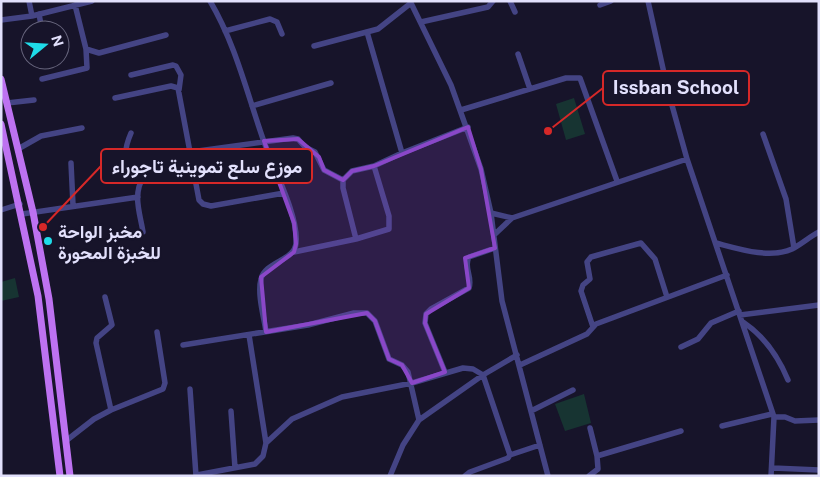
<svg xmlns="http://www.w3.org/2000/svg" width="820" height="477" font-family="'Public Sans',Vazirmatn,sans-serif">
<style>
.green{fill:#173432}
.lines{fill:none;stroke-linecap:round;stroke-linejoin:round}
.minor{stroke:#444484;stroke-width:5.5}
.major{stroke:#bd72f1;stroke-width:7}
.marked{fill:#8a47c8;fill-opacity:0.2;stroke:#8a47c8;stroke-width:4;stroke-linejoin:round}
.poi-dot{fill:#1fdce9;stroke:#17142a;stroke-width:2}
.labels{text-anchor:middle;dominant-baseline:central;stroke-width:4.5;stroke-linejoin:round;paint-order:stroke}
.poi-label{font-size:18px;font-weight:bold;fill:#e2e0fc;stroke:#17142a;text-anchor:start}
.leader{fill:none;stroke:#d62828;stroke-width:2}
.callout-dot{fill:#d62828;stroke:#17142a;stroke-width:2}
.callout{fill:#17142a;stroke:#d62828;stroke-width:2}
.callout-label{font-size:19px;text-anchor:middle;font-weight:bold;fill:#e2e0fc}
</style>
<rect width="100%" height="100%" fill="#17142a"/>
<path class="green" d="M574 98 585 134 566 140 556 104Z
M15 278 19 297 1 301V282Z
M584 394 591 423 565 431 555 404Z"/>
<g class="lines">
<path class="minor" d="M29 1 32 16
M210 1C235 43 247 93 263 139 272 166 299 216 296 243 295 261 265 261 261 279 257 294 264 317 266 332
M410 1 451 85 481 169 491 213 502 301 548 476
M510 1 515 12
M648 1 668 91 687 159 774 417 771 476
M75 5 86 49 99 53 166 35
M600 5 611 1
M39 14 42 30
M1 20 32 16 92 1
M421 22 488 7 493 1
M225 31 270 19 277 22 282 34
M367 32 402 153
M314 46 378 29 411 3
M518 54 530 89
M131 75 173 65 176 66 181 75 179 90
M42 79 87 68 86 49
M115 98 171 86 178 88 199 200 203 204 211 206 284 193
M7 103 34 100
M252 106 331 83
M461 110 566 78H580L617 181
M131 133C122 154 123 165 144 176
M763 134 786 199 794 248
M18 149 41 136 82 128
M71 163 73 205
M1 210 20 204
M491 213 512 218
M22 214 138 197
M143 232C140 213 132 194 144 176L198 151 293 138 298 139 305 147 315 152 324 170 343 180
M494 235 512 218 687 159
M356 239 343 188V180L352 171 374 166 402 153 468 127
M716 243C739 249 770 259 792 249 802 244 809 237 819 232
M294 252 356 239 389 229V216L374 166
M105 297 112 325 97 338 96 343 111 410
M740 315 819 305
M743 322C764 336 778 356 788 380
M593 327 581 291 583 285 590 279 587 262 591 257 641 243 655 259 667 297
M183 345 308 325 354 313H367L375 321 389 359 402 365 408 372 419 420
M681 347 698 339 711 323 739 311
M520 365 587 334 596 324 727 275
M445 372 425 323 426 314 431 309 469 288C473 277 463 267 469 257L495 248
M190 389 196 476
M231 411 235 468
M531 411 573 390
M774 417H785L795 421 819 420
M722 426 772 414
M67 440 94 419 111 410 163 389 165 383 157 332
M266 443 292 419 342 397 412 383 463 368 473 369 483 375 510 455 540 445
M597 456 681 431
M773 468 819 470
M197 475 255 464 263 456 266 443 249 335
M390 476 403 445 419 420 483 375 517 355
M465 476 470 472 508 458 510 455
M589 476 598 469 597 456 590 428"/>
<path class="major" d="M1 79 33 212 49 299 70 476
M1 124 38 296 60 476"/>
</g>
<path class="marked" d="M468 127 481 169 495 248 465 258 469 288 426 314 425 323 445 372 412 383 402 365 389 359 375 321 367 313 266 332 261 277 294 252 296 244 294 223 264 141 298 139 319 157 324 170 343 180 352 171 374 166Z"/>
<circle class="poi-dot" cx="48" cy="241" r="5"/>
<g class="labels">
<g class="poi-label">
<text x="58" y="231">مخبز الواحة<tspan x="58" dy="21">للخبزة المحورة</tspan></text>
</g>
</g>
<path class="leader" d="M548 131L603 88M43 227L101 166"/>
<g class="callout-dot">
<circle cx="548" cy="131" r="5"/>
<circle cx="43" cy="227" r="5"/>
</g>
<g class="callout">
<rect x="603" y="71" width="146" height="34" rx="5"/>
<rect x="101" y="149" width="211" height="34" rx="5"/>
</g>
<g class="callout-label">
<text x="676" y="94">Issban School</text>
<text x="207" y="173">موزع سلع تموينية تاجوراء</text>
</g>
<rect width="820" height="477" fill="none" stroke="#e2e0fc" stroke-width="5"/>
<g transform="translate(45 45) rotate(72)"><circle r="24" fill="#17142a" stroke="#68667e"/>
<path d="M0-4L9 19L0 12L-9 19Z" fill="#1fdce9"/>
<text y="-8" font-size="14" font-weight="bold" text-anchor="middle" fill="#e2e0fc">N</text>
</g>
</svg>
